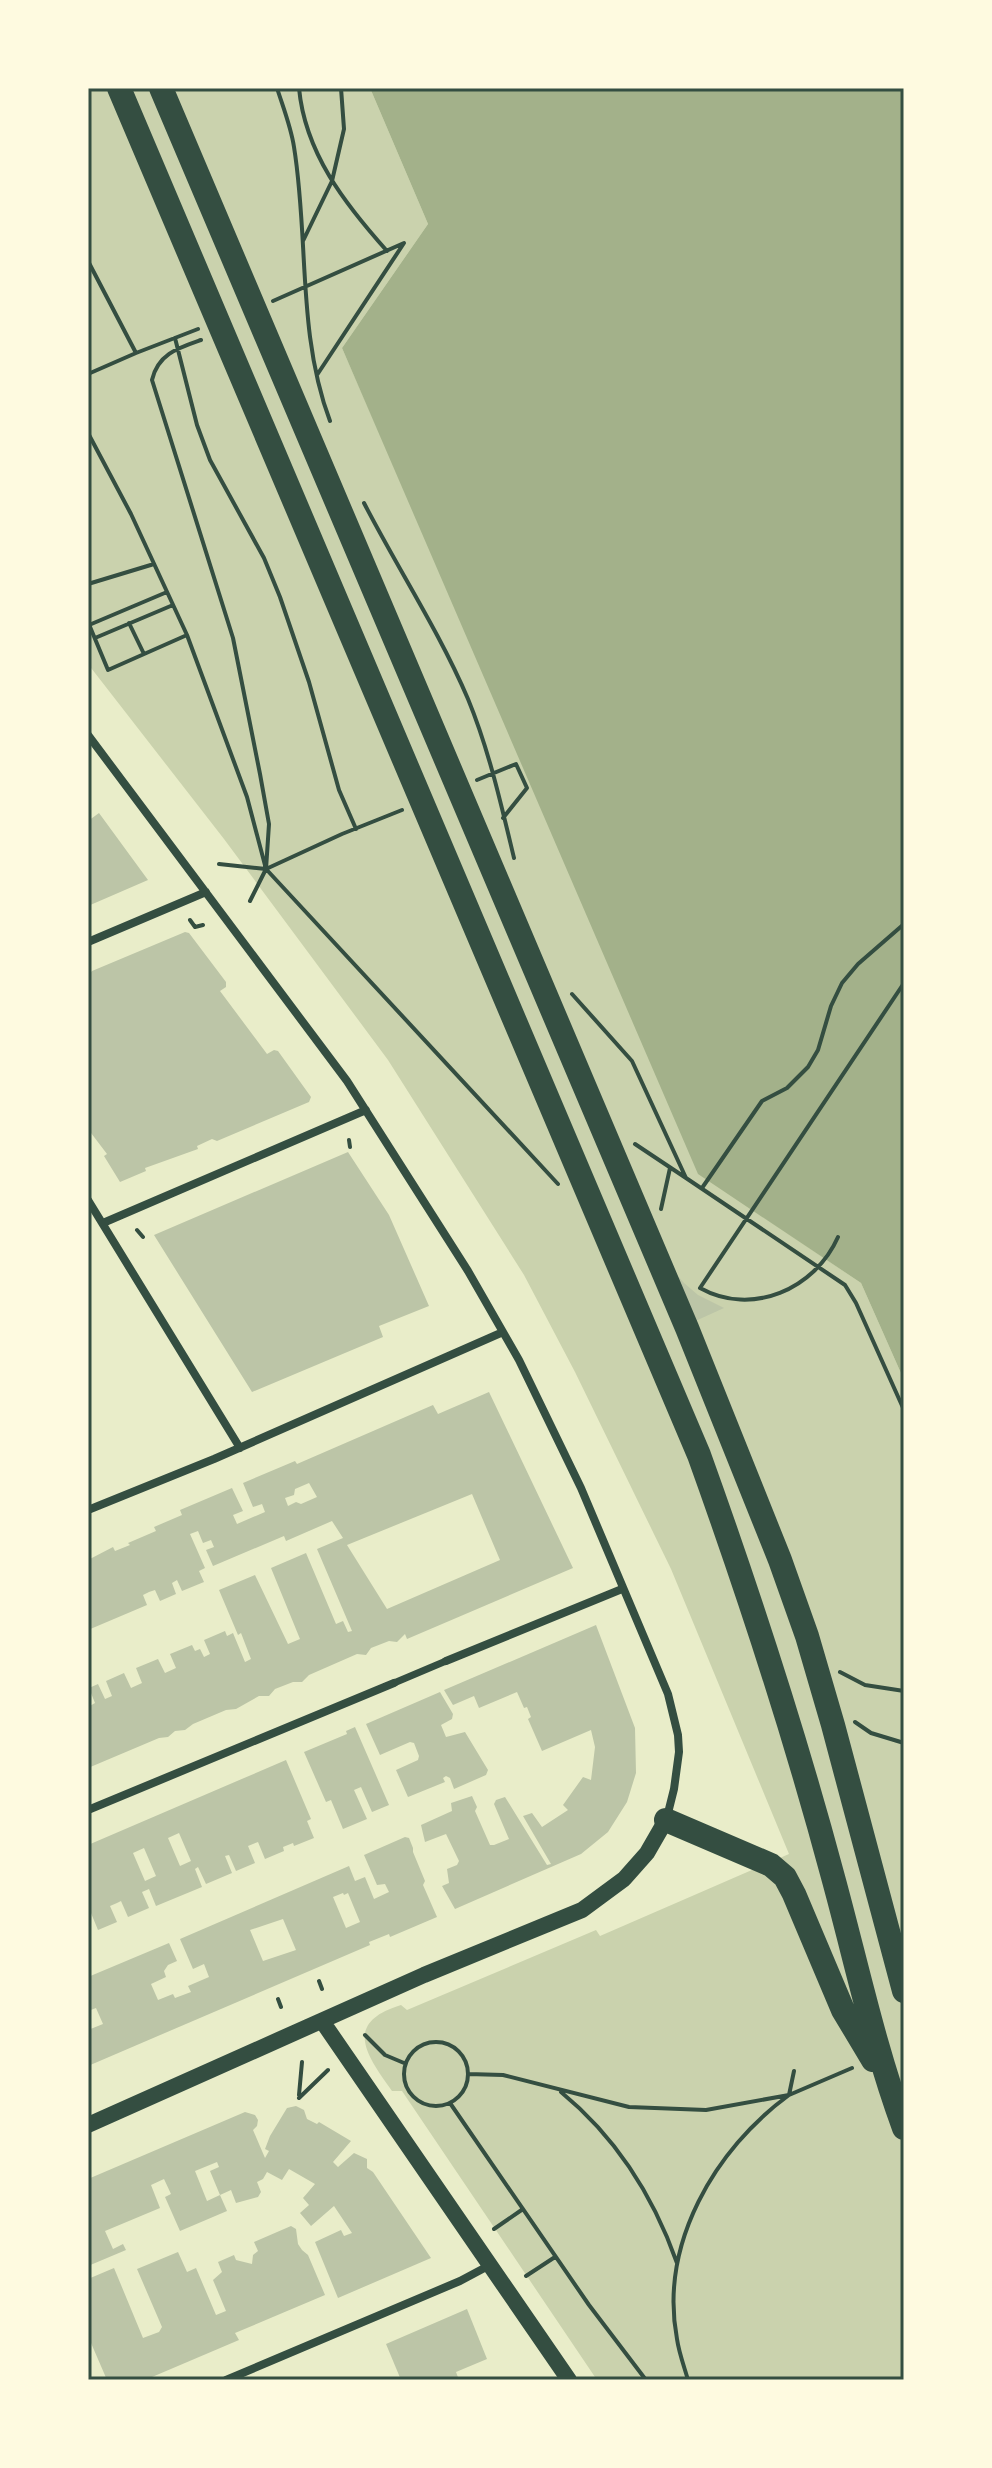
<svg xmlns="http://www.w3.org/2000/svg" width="992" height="2468" font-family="Jost,sans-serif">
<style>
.green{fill:#cad2ad}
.water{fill:#a3b18a}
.building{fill:#bcc5a7;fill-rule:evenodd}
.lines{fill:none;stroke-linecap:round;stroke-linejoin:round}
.path{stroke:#344e41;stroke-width:4}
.pedestrian{stroke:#344e41;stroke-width:7}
.minor{stroke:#344e41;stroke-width:8}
.secondary{stroke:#344e41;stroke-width:16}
.motorway{stroke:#344e41;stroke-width:24}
.neatline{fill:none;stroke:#344e41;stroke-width:3}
</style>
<rect width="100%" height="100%" fill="#e9edc9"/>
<path class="green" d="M88 88H370L428 224 342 348 706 1178 861 1283 904 1380V2380H597L402 2091H392C367 2056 342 2023 401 2005L407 2010 596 1930 600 1936 789 1854 671 1569 575 1372 524 1275 388 1060 224 839 88 664Z"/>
<path class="water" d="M370 88H904V1380L861 1283 698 1174 342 348 428 224Z"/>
<path class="building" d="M99 813 148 880 88 906V821Z
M185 932 189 933 226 982V987L220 991 267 1054 274 1050 278 1051 311 1097 309 1102 217 1141 212 1139 197 1146 198 1149 145 1168 146 1171 120 1182 104 1156 107 1154 88 1129V976L92 971Z
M348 1152 389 1215 429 1306 379 1326 383 1337 252 1392 154 1235Z
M659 1254 684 1283 698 1295 724 1308 680 1328Z
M489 1392 573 1568 407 1639 405 1634 397 1642 389 1641 371 1648 366 1655 357 1654 309 1675 302 1682H293L275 1689 269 1696H259L236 1709 226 1710 193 1724 185 1730 175 1731 168 1737 159 1738 88 1768V1707L95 1703 89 1688 98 1684 105 1699 112 1696 106 1681 124 1673 131 1688 142 1683 136 1668 158 1659 165 1673 176 1668 170 1654 192 1645 195 1651 200 1649 204 1657 210 1654 204 1640 225 1631 227 1636 233 1633 245 1662 251 1659 241 1633 238 1635 219 1590 255 1575 288 1644 300 1639 271 1568 306 1553 336 1624 343 1621 348 1632 352 1631 317 1549 343 1538 332 1521 286 1541 284 1536 213 1566 206 1550 214 1547 211 1540 203 1543 198 1531 190 1534 205 1568 199 1571 204 1582 182 1591 177 1580 172 1583 176 1594 160 1601 155 1590 149 1592 143 1595 147 1605 88 1630V1560L113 1547 115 1551 130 1545 128 1543 156 1531 154 1527 182 1515 180 1510 232 1488 243 1511 233 1515 237 1524 265 1512 262 1504 253 1507 243 1483 295 1461 297 1464 433 1405 438 1414ZM309 1483 317 1497 301 1504 296 1502 288 1506 285 1498 294 1495 295 1489ZM472 1494 500 1560 387 1609 347 1545Z
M596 1625 635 1728 636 1773 627 1802 608 1832 581 1854 455 1909 442 1886 449 1883 447 1869 457 1865 459 1861 446 1834 425 1842 421 1825 452 1811 451 1803 472 1796 477 1807 475 1811 490 1845H494L509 1839 494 1804 496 1800 505 1797 547 1865 551 1864 523 1816 532 1813 542 1827 568 1810 563 1805 583 1777 591 1780 595 1747 591 1730 542 1751 528 1719 531 1717 527 1707 524 1708 517 1692 479 1708 474 1696 453 1705 444 1690Z
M440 1692 453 1714 452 1719 441 1725 446 1737 465 1732 488 1770 486 1775 454 1789 450 1778 446 1776 443 1778 445 1782 408 1797 396 1770 418 1760 419 1756 414 1743 410 1742 380 1755 366 1724Z
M355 1727 389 1805 372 1812 361 1787 354 1790 367 1819 343 1829 331 1800 326 1802 304 1752 347 1734 346 1731Z
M286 1760 311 1819 307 1821 314 1838 294 1846 293 1843 283 1847 284 1851 265 1859 258 1842 248 1846 255 1863 236 1871 229 1855 225 1856 232 1873 206 1884 198 1867 195 1869 202 1887 156 1906 149 1889 142 1892 149 1908 128 1917 121 1901 117 1903 110 1906 117 1922 98 1930 91 1913 88 1914V1845ZM179 1833 191 1861 180 1866 168 1838ZM144 1848 156 1876 145 1881 133 1853Z
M405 1837 409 1838 413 1848V1852L425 1881 423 1885 437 1917 390 1937 389 1934 369 1942 370 1945 88 2066V2030L103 2024 96 2008 88 2011V1977L169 1943 177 1961 168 1965 164 1971 166 1977 151 1984 158 2000 173 1994 175 1998 191 1992 188 1986 209 1977 204 1964 193 1969 180 1939 349 1866 355 1881 365 1877 374 1899 389 1892 385 1884 377 1885 364 1855ZM343 1893 344 1895 348 1893 360 1922 346 1928 333 1897ZM283 1919 296 1950 263 1961 250 1930Z
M296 2106 304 2110 307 2119 317 2124 319 2122 351 2141 333 2162 338 2167 354 2153 367 2159V2168L373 2172 431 2258 338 2298 315 2242 341 2230 344 2236 352 2233 334 2206 311 2226 300 2213 309 2205 303 2198 315 2184 289 2169 282 2180 267 2172 263 2179 257 2182 261 2192 258 2197 236 2203 231 2190 220 2195 210 2171 219 2167 217 2162 195 2171 207 2201 220 2195 227 2211 180 2231 165 2197 171 2194 164 2179 151 2185 160 2208 105 2231 113 2249 123 2244 126 2250 88 2266V2179L245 2112 255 2115 258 2120 257 2126 253 2130 265 2158 269 2151 265 2149 270 2136 287 2108Z
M291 2226 296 2229 298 2244 302 2250 308 2255 325 2295 235 2333 239 2340 145 2380H107L88 2336V2279L114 2268 143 2338 159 2332 162 2327 137 2269 178 2252 187 2272 196 2268 216 2315 226 2311 213 2280 222 2272 218 2262 234 2255 236 2260 252 2264 253 2255 258 2251 254 2242Z
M467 2309 487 2359 456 2372 459 2380H401L386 2344Z"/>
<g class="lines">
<path class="path" d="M277 88C283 107 291 127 294 147 309 239 297 333 330 421
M299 88C305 153 345 204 387 251
M303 241 332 181 344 129 341 88
M88 261 136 353 198 329
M273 301 404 243 317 375
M175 338 197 425 210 460 264 558 280 597 309 682 339 790 356 829
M201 340C178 348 158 354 152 380L233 638 260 774 269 824 266 869 250 901
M88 374 136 353
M88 433 131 514 187 635 247 797 266 869 558 1184
M364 503C398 569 439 631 468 699 489 750 501 804 514 858
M88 584 154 564
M88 622 108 670 187 635
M129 623 144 654
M89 625 167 592
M95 638 173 605
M477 780 516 764 527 788 503 818
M219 864 266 869 342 834 402 810
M190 920 195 927 203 925
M572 994 632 1061 686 1178 845 1285 856 1303 904 1410
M349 1140 350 1147
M635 1144 686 1178
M702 1188 762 1101 787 1088 808 1067 818 1050 831 1006 842 983 858 964 904 924
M661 1209 670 1168
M137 1230 143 1237
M700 1288 904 983
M700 1288C752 1317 815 1289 838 1237
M840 1672 865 1685 904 1691
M855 1722 871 1733 904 1743
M319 1981 322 1989
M278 1999 281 2007
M365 2035 385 2055 404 2063
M404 2074a32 32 0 1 1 64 0a32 32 0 1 1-64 0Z
M468 2074 503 2075 629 2107 706 2110 789 2095 852 2068
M561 2092C617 2138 653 2195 677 2263
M299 2095 302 2062
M299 2098 328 2070
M450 2103 589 2305 646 2380
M494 2229 523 2209
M526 2276 555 2257
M688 2380C684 2366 679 2353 677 2339 659 2244 715 2149 789 2095L794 2071"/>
<path class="pedestrian" d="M394 1683 446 1661"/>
<path class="minor" d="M88 735 347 1081 468 1271 519 1360 581 1488 668 1694 678 1735 679 1752 674 1789 667 1817
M88 942 206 892
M88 1200 240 1448
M103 1223 366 1110
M88 1510 214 1459 503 1332
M446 1661 622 1589
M88 1810 394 1683
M226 2380 460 2281 490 2265"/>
<path class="secondary" d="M322 2021 569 2380
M88 2125 424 1975 582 1910 624 1879 647 1853 666 1820"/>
<path class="motorway" d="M119 88 699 1455C749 1594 795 1735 833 1877 856 1961 874 2047 904 2128
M161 88 687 1328 780 1560 807 1636 833 1725 904 1991
M666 1820 771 1865 785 1877 794 1894 843 2010 873 2060"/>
</g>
<rect width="992" height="2468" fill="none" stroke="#fefae0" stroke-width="180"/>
<rect x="90" y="90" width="812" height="2288" class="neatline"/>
</svg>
